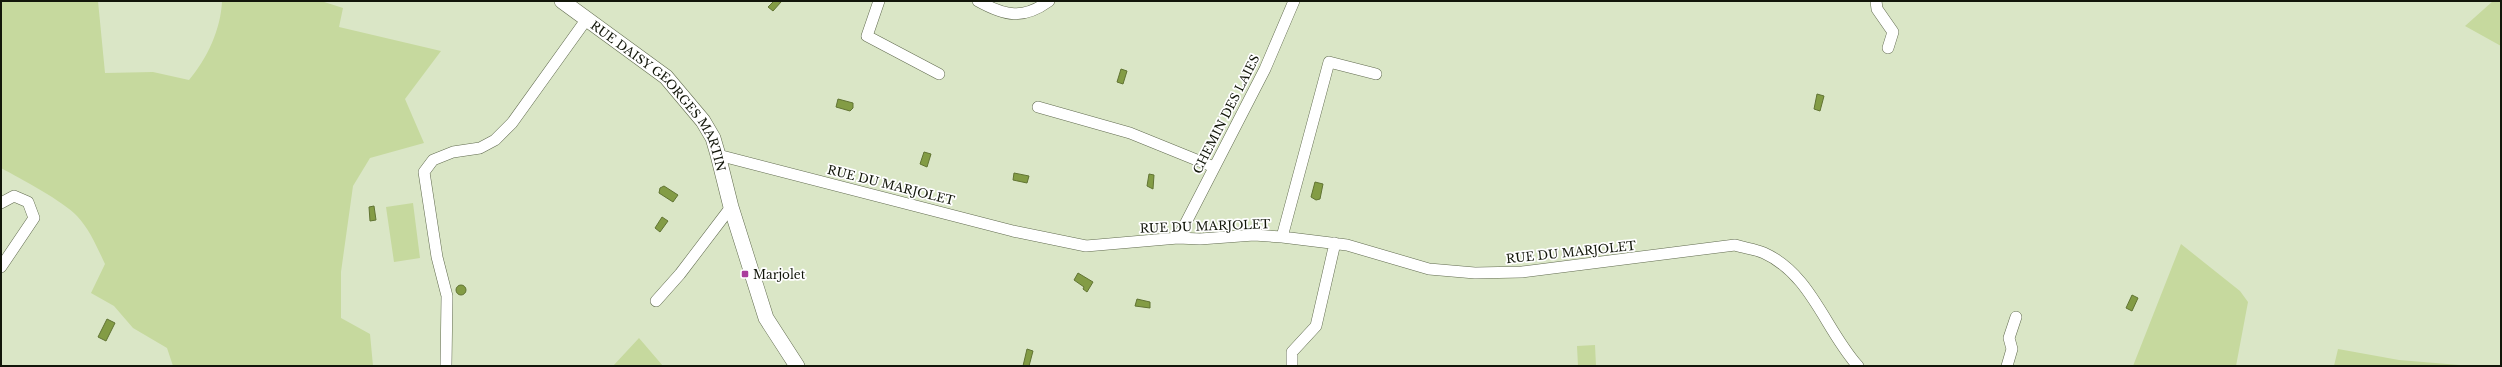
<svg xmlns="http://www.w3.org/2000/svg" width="2502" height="367" font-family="'Libre Baskerville',serif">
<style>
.green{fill:#c6d99e}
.water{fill:#839c45;stroke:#617433}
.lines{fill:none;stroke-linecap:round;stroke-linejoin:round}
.street-casing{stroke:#616b4f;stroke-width:12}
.secondary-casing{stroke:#616b4f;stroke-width:16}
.street{stroke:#fff;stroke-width:11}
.secondary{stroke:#fff;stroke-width:15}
.poi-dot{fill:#aa3d9c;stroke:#fff;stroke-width:1.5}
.labels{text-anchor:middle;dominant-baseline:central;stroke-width:3.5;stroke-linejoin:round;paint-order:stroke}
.street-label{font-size:12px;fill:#12160a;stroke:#fff}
.poi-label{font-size:12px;fill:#12160a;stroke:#fff;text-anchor:start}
</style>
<rect width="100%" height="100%" fill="#dae6c6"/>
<path class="green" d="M1 1H98L105 73 153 72 189 80C207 59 221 29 222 1H321L343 8 339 27 441 51 405 99 424 143 370 158 353 186 341 272V318L370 334 373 366H173L167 348 133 328 114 306 91 293 105 264C97 247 90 230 77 216 63 201 21 179 1 168Z
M2493 1H2501V46L2465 26Z
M413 203 420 258 394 262 386 207Z
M2181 244 2240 291 2248 302 2236 366H2133Z
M639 338 663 366H613Z
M1595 345 1596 366H1578L1577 346Z
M2338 349 2399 360 2471 366H2334Z"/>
<path class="water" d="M774 1 781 2 773 11 768 7Z
M1121 69 1127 71 1123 84 1117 82Z
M1817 94 1824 96 1820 111 1814 109Z
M838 99 853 103V108L850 111 836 107Z
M924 152 931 154 927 167 920 164Z
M1014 173 1029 176 1027 183 1013 180Z
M1149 174 1154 175 1153 189 1147 186Z
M1315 182 1323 184 1320 199 1316 200 1311 197Z
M664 186 678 195 673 202 659 193 660 188Z
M374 206 376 220 370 221 369 207Z
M662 217 668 221 660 232 655 228Z
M1078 273 1093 282 1087 292 1083 289 1084 287 1074 280Z
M456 290a5 5 0 1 1 10 0a5 5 0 1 1-10 0Z
M2132 295 2138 298 2132 311 2126 308Z
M1137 299 1150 302V308L1135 306Z
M107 319 115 323 106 341 98 337Z
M1027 349 1033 351 1029 366H1023Z"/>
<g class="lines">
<g class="street-casing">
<path id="street" d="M879 1 867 36 939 74
M978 1C1005 16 1023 20 1049 1
M1876 1 1877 9 1893 32 1888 48
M1038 107 1130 133 1214 167
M718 155 1013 231 1086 246 1178 238 1200 239 1254 235 1282 237 1347 245 1429 269 1475 273 1522 272 1735 245C1744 248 1755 249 1764 253 1811 274 1826 331 1858 366
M1 203 14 196 28 202 34 218 1 267
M1282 237 1329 62 1376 74
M1178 238 1265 69 1294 1
M656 301 680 274 731 207
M446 366 447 296 437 257 424 172 433 160 453 152 480 148 495 140 512 123 586 20
M1292 366V352L1316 326 1335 243
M2007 366 2012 349 2009 338 2016 317"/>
</g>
<g class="secondary-casing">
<g id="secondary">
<path id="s1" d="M562 1 666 77 703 121 713 138 718 155 731 207 766 318 797 366"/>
</g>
</g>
<use href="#street" class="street"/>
<use href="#secondary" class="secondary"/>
</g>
<rect class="poi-dot" x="741" y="270" width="8" height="8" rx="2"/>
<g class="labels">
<g class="street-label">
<text stroke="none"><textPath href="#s1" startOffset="139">RUE DAISY GEORGES MARTIN</textPath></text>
<text transform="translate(1226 114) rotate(-63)">CHEMIN DES LAIES</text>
<text transform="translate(891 185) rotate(14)">RUE DU MARJOLET</text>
<text transform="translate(1205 226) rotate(-2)">RUE DU MARJOLET</text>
<text transform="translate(1571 252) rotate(-6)">RUE DU MARJOLET</text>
</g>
<g class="poi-label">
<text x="753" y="274">Marjolet</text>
</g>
</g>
<rect width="2502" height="367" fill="none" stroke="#12160a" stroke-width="4"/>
</svg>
